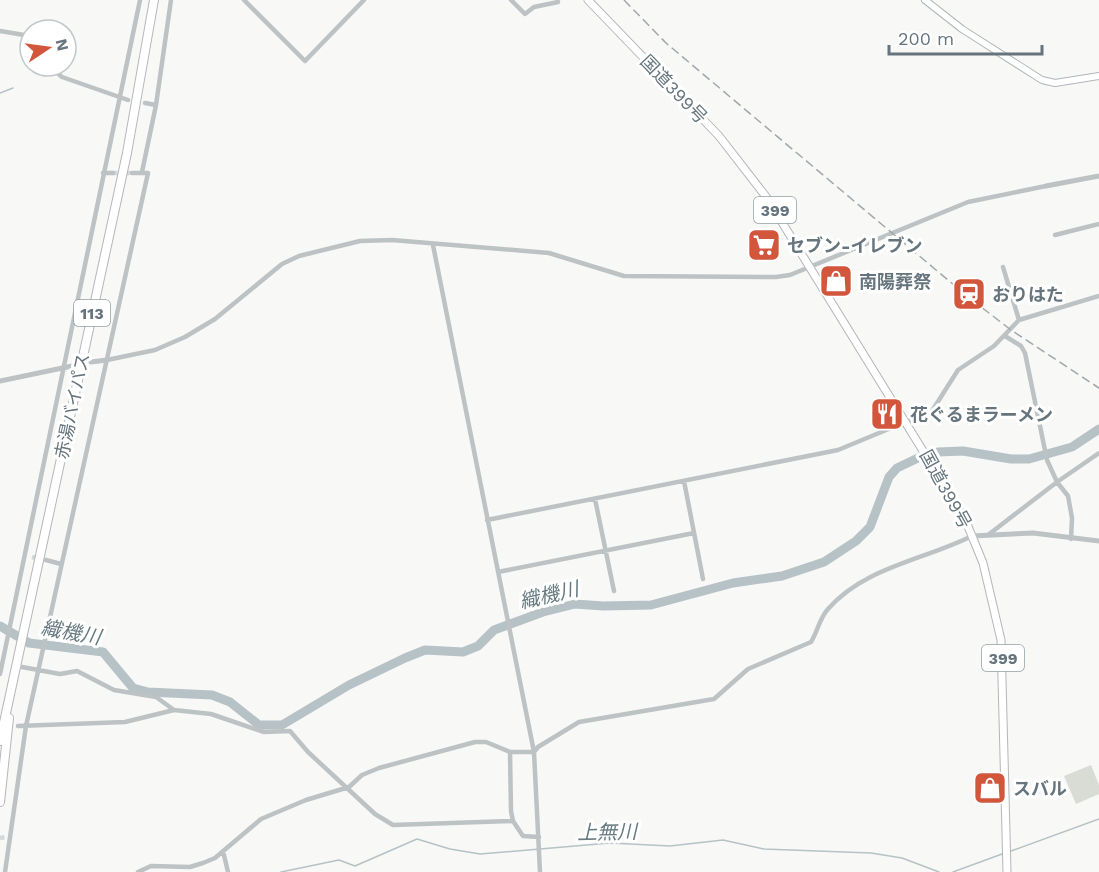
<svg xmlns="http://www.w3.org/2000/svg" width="1099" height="872" font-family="'Work Sans','Noto Sans JP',sans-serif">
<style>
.green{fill:#d8dcd5}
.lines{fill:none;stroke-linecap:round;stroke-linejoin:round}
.stream{stroke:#b6c2c5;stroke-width:1.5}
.river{stroke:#b6c2c5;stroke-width:9}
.minor-tunnel{stroke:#d4d7d8;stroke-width:4.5;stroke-dasharray:4.5 2;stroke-linecap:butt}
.secondary-casing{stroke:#b0b6ba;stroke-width:8}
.trunk-casing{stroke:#b3b7ba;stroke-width:9}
.motorway-casing{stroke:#b3b7ba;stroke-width:10}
.minor{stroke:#bdc2c5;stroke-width:4.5}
.tertiary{stroke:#bdc2c5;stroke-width:5}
.secondary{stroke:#fff;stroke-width:6}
.trunk{stroke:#fff;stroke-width:7}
.motorway{stroke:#fff;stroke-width:8}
.rail{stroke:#a0a7ab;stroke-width:1.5;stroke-dasharray:9 4.5;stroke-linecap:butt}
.labels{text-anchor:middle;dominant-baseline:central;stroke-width:6;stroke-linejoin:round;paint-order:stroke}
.shield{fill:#fff;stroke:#949ea4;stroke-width:1.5}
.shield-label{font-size:16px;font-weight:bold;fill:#66757d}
.street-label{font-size:18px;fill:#66757d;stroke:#fff}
.poi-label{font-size:18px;font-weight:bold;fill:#66757d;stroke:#fff;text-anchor:start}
.water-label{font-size:20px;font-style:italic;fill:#667a7f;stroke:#fff}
</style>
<rect width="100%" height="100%" fill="#f8f8f6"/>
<path class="green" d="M1091 765 1099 785V794L1076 804 1064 776Z"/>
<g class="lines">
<path class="stream" d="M0 93 13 88
M1011 851 1099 819
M281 872 339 860 355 866 417 839 450 849 480 854 610 843 670 846 723 840 764 849 871 853 902 858 939 872
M953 872 1002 854"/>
<path class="river" d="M0 626 29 643 103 652 133 688 148 692 212 695 230 702 259 725H282L349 685 405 658 425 650 463 652 478 646 494 630 543 612 575 604 603 606 651 605 733 583 782 576 824 562 856 541 870 527 889 477 897 468 918 458 938 452 963 451 1011 459H1029L1072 447 1099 429"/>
<path class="minor-tunnel" d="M113 173H132
M32 557 46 560
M0 838 5 837"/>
<g class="secondary-casing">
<path id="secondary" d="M925 0 962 29 1042 80 1055 83 1099 76"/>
</g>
<g class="trunk-casing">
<path id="trunk" d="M588 0 719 136 767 198 965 519 983 563 1001 640 1007 872"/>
</g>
<g class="motorway-casing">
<path id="motorway" d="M0 741 127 153 154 0
M0 802 9 718"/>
</g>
<path class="minor" d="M244 0 305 61 364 0
M511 0 525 14 534 7 558 2
M0 31 24 35 30 42
M49 66 62 77 128 100
M145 103 156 105
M142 172 156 105 171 0
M103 173H113
M1055 235 1099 224
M433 245 534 752 540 872
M1003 267 1019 320
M1005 336 1021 346 1025 353 1047 460 1057 482 1068 496 1072 518 1071 539
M107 360 155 350 185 337 215 319 282 264 299 256 360 241 392 240 549 253 624 276 776 277 790 275 968 202 1046 186
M684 481 703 579
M595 499 614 591
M487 520 838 450 932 411 958 370 994 346 1019 320 1099 296
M988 535 1057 482 1099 453
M46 560 61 564
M498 572 694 533
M22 667 60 674 77 671 114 690 156 697 174 710
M0 674 140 0
M18 726 125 722 174 710 211 714 264 732 290 731 308 752 375 814 393 825 513 821
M510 752 511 811 513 821 523 836 539 837
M223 851 228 872
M5 872 26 726 148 173H132
M138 872 151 866 190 867 203 863 215 858 261 819 306 800 349 787 362 775 379 768 475 742H486L510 752H534L538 747 579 722 714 699 748 669 811 642C818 631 819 619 828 609 865 567 924 560 972 536"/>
<path class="tertiary" d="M1046 186 1099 176
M91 362 107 360
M0 381 72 366
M972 536 1033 533 1099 541"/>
<use href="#secondary" class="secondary"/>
<use href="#trunk" class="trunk"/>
<use href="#motorway" class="motorway"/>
<path class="rail" d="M624 0 666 43 967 296 1011 330 1099 388"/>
</g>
<defs>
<g id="supermarket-square" transform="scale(1.725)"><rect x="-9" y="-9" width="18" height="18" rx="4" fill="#d2563c" stroke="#fff"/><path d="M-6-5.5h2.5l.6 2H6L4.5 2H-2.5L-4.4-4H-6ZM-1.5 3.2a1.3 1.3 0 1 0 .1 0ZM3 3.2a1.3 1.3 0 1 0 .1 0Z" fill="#fff"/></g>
<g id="shop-square" transform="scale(1.725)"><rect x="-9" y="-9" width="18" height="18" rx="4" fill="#d2563c" stroke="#fff"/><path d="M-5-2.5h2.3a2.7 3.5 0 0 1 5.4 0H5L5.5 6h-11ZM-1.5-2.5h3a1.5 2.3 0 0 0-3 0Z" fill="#fff"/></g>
<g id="station-square" transform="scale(1.725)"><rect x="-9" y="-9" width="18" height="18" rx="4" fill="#d2563c" stroke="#fff"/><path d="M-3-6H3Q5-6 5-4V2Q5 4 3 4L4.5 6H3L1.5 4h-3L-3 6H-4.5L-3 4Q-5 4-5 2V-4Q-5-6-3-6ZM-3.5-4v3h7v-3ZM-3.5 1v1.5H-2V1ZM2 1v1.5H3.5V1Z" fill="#fff"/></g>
<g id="restaurant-square" transform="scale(1.725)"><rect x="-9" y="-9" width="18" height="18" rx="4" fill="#d2563c" stroke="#fff"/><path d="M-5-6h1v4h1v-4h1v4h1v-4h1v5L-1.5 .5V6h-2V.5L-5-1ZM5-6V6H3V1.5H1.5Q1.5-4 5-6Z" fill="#fff"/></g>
</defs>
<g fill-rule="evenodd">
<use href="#supermarket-square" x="764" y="245"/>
<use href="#shop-square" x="836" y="281"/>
<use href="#station-square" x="969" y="294"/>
<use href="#restaurant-square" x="887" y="414"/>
<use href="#shop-square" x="990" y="788"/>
</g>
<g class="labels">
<g class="shield">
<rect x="754" y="197" width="42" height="26" rx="4.5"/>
<rect x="74" y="300" width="36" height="26" rx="4.5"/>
<rect x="982" y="645" width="42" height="26" rx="4.5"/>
</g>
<g class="shield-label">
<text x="775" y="210">399</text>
<text x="92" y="313">113</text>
<text x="1003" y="658">399</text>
</g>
<g class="street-label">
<text transform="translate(674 89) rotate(46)">国道399号</text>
<text transform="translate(72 406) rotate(-78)">赤湯バイパス</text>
<text transform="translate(946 489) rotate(61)">国道399号</text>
</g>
<g class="poi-label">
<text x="787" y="245">セブン-イレブン</text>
<text x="859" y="281">南陽葬祭</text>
<text x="992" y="294">おりはた</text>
<text x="910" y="414">花ぐるまラーメン</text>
<text x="1013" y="788">スバル</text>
</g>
<g class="water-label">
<text transform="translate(549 595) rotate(-13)">織機川</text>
<text transform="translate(71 632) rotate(10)">織機川</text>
<text transform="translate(607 832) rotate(-1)">上無川</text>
</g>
</g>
<g transform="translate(48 48) rotate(77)"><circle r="28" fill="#ffffff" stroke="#c2c8cb" stroke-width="1.5"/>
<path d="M0-4.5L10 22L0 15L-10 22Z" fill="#d2563c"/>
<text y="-9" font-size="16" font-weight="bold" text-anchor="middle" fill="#66757d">N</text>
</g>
<path d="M889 45v9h153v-9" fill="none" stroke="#66757d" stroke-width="3"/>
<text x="898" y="45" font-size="18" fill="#66757d" stroke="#ffffff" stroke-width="4.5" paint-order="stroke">200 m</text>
</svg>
